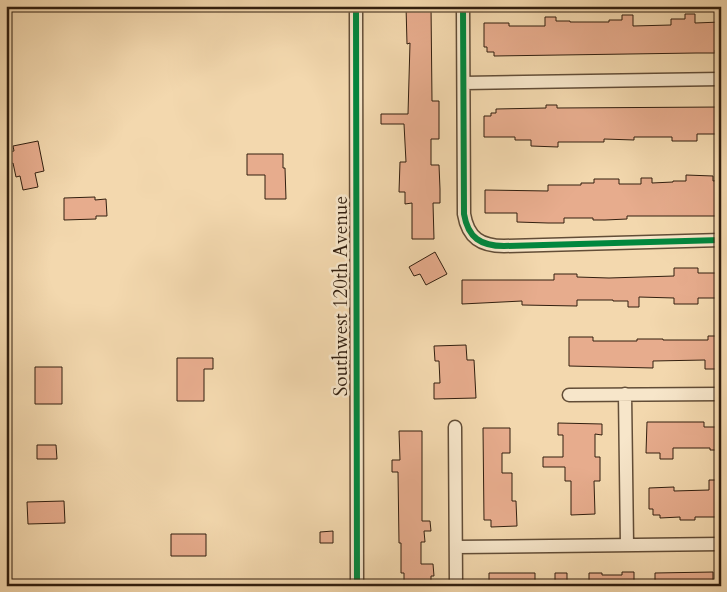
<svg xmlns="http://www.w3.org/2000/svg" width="727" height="592" font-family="Cardo,serif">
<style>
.building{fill:#e7ac8d;stroke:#321f0f}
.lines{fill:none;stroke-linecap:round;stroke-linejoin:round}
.street-casing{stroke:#624d37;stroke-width:15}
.street{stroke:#f7e6ca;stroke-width:12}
.cycleway-casing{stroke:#f7e6ca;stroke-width:9}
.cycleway{stroke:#00873e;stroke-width:6}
.labels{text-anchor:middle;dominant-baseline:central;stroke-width:5;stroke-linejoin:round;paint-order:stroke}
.street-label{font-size:19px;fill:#321f0f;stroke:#f7e6ca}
</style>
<rect width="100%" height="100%" fill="#f3d8ae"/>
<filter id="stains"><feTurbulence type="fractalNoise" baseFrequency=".004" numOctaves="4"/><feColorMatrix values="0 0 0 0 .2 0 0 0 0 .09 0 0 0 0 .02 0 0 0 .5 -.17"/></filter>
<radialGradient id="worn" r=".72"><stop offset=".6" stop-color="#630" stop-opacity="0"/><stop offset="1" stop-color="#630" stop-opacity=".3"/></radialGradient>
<path class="building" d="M406 6H431L432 101H439V139H431V165H439L440 189V203H433L434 239H412V203L405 204V192H399L400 162H406L404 124H381V114H408L410 43 407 44Z
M685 14H695V23L721 22V50H715V53H696L494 56V52H487V47H484V23H509V26H545V17H556V21H570V22H609V20H622V15H633V26L671 25V19H685Z
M546 105H557V108L721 107V134H697V141H672V137H634V140L604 139V142H558V147L531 146V140H515V137H484V116H491V113H496V109L546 108Z
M38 141 44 171 35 173 38 187 23 190 20 176 16 177 13 163 10 164 8 152 14 151 13 146Z
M247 154H283V168H285L286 199H265V175H247Z
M686 175 713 176V181L721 180V206H719V216H627V219L605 220H593V218H564V223H548L517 222V213H485V190L548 191V185H581V183H594V179H619V184H641V178H652V183L673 182V181H686Z
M95 197V200L106 199 107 216H96V219L64 220V198Z
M435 252 447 274 426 285 420 274 414 276 409 267Z
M674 268H698V273H721V298H698V304H674V298L639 297V307H628V301H613V300H577V306L522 305V301L462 304V280H554V274H577V277L609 278 674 276Z
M708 336H721V369H705V360L653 361V368L569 366V337H593V341H637V339H663V340H708Z
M466 345 467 360H474L476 398 434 399V383H440L439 361H435L434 346Z
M177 358H213V369H204V401H177Z
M35 367H62V404H35Z
M647 422H704V427H721V450H710V448H673V459H660V453H646Z
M558 423 602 424V435L595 434V457H600V481H594L595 514 571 515V481H565V467H543V457H563V435H558Z
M483 428H510V453H502V473H512V501H516L517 526 491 527V520H484Z
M399 431H422V521H430L431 531H424L425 542H421V564H433L434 576H431V586H404V573H401V543H399L398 472H392V460H400Z
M37 445H56L57 459H37Z
M709 480H720L721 517H695V520H680V517L660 518V515H653V509H649V488L674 487V491L709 490Z
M64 501 65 523 28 524 27 502Z
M333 531V543H320V532Z
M171 534H206V556H171Z
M622 572H634V586H589V573H602V575H622Z
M713 572V586H655V573Z
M489 573H535V586H489Z
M555 573H567V586H555Z"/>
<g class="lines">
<g class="street-casing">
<path id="street" d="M356 6 357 586
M463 6 464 214C468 238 481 246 504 246L721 240
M464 83 721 79
M625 394 627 545
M569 395 721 394
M455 427 456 586
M456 547 721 544"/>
</g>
<use href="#street" class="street"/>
<g class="cycleway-casing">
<path id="cycleway" d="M356 6 357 586
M463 6 464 214C468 238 481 246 504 246L721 240"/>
</g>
<use href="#cycleway" class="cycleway"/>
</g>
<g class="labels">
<g class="street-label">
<text transform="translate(341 296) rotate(-90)">Southwest 120th Avenue</text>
</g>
</g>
<rect width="727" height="592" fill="none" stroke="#f3d8ae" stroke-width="25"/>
<rect x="8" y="8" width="712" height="577" fill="none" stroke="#321f0f" stroke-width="2.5"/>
<rect x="12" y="12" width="702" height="567" fill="none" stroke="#321f0f"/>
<rect width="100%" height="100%" filter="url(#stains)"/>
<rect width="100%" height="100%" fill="url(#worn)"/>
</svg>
